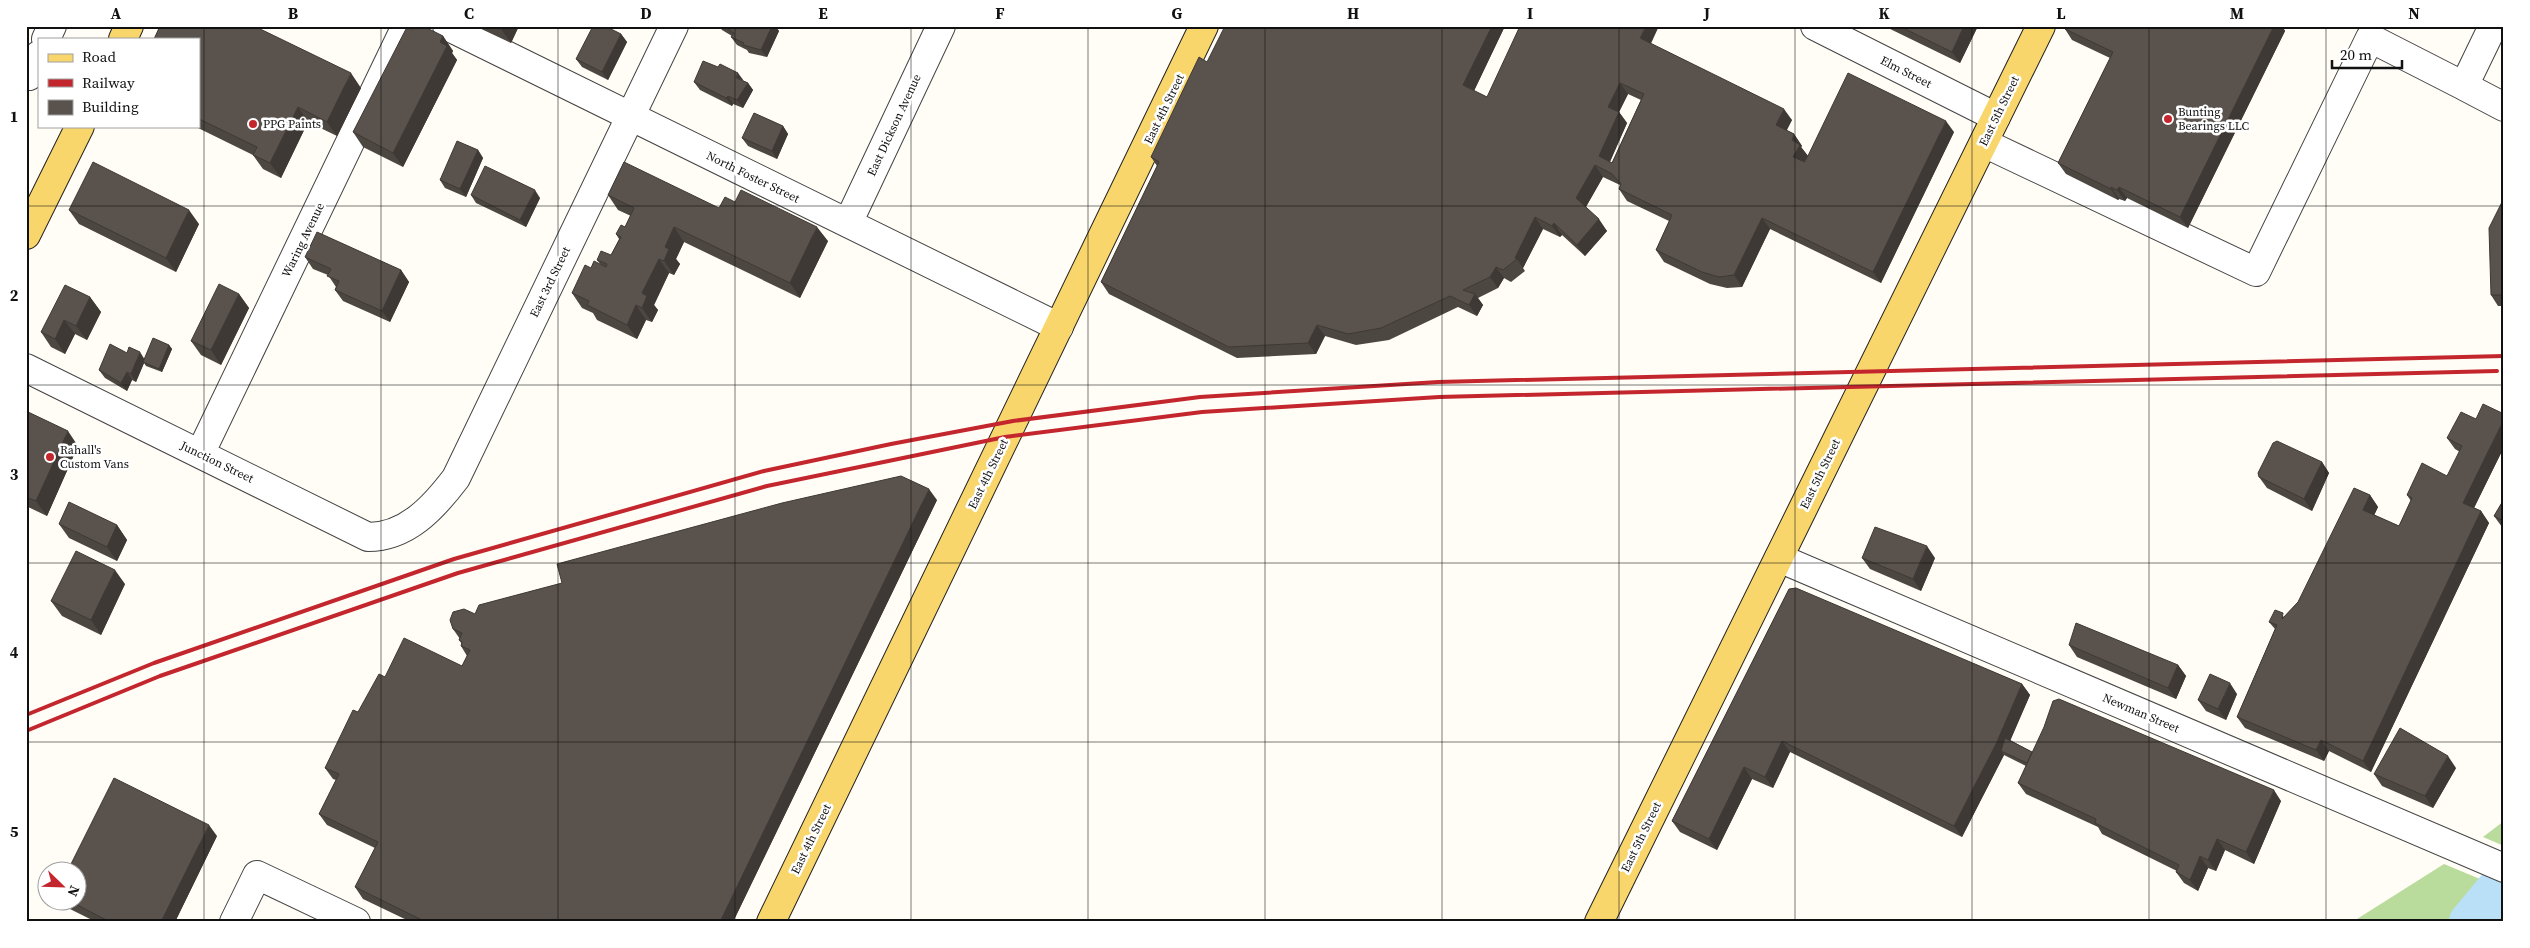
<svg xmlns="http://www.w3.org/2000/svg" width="2530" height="948" font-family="'Source Serif 4',serif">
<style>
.forest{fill:#b9dc9c}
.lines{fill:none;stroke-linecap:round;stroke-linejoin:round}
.river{stroke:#b9e0f7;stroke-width:42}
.minor-casing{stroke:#444;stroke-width:30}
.major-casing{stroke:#222;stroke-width:30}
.minor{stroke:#fff;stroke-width:28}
.major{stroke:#f9d66b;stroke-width:28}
.rail{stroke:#c4262e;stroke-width:4}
.wall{fill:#4d4742;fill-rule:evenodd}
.shaded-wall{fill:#3f3936}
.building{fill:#5a524d;stroke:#3f3936;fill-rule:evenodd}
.grid{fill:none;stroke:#111;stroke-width:1;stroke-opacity:0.55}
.poi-dot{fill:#c4262e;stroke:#fff;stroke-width:2}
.labels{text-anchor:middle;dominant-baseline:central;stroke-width:5;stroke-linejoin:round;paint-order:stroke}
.street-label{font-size:12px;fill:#111;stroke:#fff}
.poi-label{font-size:12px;fill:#111;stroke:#fff;text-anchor:start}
.neatline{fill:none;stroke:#111;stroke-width:2}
.grid-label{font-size:16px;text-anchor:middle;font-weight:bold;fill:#111}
</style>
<rect width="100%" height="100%" fill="#fffdf5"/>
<path class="forest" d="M2504 821V846L2483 837Z
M2444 864 2504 889V922H2342L2357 919Z"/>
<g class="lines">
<path class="river" d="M2470 922 2504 881"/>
<g class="minor-casing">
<path id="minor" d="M447 26 1059 327
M1815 26 1996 117
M2493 26 2464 86 2504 107
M46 39 52 26
M29 76 39 55
M1984 143 2256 272 2370 38 2464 86
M848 223 941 26
M26 368 368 537C407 537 434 507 456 478L674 26
M200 454 406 26
M1779 558 2504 868
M234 922 257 875 356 922"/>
</g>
<g class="major-casing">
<path id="major" d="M123 39 129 26
M26 235 80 126
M771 922 1204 26
M1599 922 2041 26"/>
</g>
<use href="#minor" class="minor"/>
<use href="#major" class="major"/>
<path class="rail" d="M26 715 154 663 454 559 764 471 891 444 1013 421 1200 397 1438 382 2504 356
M26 731 160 676 458 573 767 486 1005 437 1202 412 1439 397 2497 371"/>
</g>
<path class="wall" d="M475 26H519L511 43Z
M719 26H775L779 31 767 57 749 53 747 50 737 45 731 37 732 36 722 30Z
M1505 26 1474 91 1487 97 1651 44 1792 120 1786 130 1794 134 1802 146 1801 147 1808 156 1804 162 1954 132 1881 283 1770 229 1742 287 1727 288 1710 284 1664 262 1656 250 1669 221 1627 201 1619 189 1620 185 1603 177 1586 207 1607 231 1585 256 1562 235 1560 237 1543 229 1523 268 1525 271 1511 282 1504 278 1498 288 1478 298 1483 305 1477 316 1458 307 1389 340 1356 345 1325 336 1316 354 1237 358 1109 294 1101 282 1157 166 1151 157 1207 62ZM1628 94 1641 100 1612 163 1610 162 1627 123 1619 112Z
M1884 26H1978L1960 63Z
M2066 26H2282L2285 31 2188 228 2127 198 2125 201 2119 199 2118 200 2066 174 2058 163 2110 58 2072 40 2065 29Z
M413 30 443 36 453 51 452 53 457 60 403 167 363 147 353 132Z
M621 34 627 42 608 80 582 67 576 59Z
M199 39 361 88 337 136 308 122 281 178 263 169 253 155 194 126H199Z
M744 81 748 83 753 90 743 108 733 104 732 106 700 90 694 82Z
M783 126 788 134 777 159 748 146 742 138Z
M478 150 483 158 466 197 445 188 440 180Z
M471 195 540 198 526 227 476 203Z
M608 195 719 208 735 202 828 241 800 298 684 242 676 259 680 264 674 275 669 273 654 305 658 310 652 322 646 320 637 339 597 320 593 313 582 308 572 293 591 268 601 265 597 260 611 255 619 239 616 234 625 227 631 216 618 210Z
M2504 198V306H2498L2491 295Z
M69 210 199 224 176 272 79 224Z
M305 257 401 270 409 282 390 322 343 301 335 290 336 287 328 275 313 269Z
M239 294 249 308 221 365 201 355 191 341Z
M90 297 101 312 87 340 75 334 65 354 51 347 41 332Z
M169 345 172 349 162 372 146 366 144 363 136 382 132 380 127 391 105 378 99 370 144 359Z
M26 411 78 446 47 516 26 506Z
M2447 438 2504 447 2474 508 2481 511 2489 523 2371 772 2329 751 2324 761 2245 728 2237 717 2275 629 2269 622 2285 616 2298 602 2370 495 2378 507 2374 515 2399 526 2411 501 2407 495 2447 476 2460 452 2455 449Z
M2322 462 2329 473 2312 511 2267 488 2259 477Z
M2504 499V528L2502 527 2494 516Z
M937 500 733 922H411L363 899 355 887 375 848 327 825 319 814 336 780 333 779 325 768 358 712 385 677 462 666 467 656 461 646 462 644 459 640 460 639 453 629 475 614Z
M59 524 117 525 127 540 117 561 69 538Z
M1862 558H1935L1921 591 1870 569Z
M125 584 101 635 62 616 51 601Z
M1789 589 2022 684 2030 695 2010 740 2032 752 2281 801 2254 864 2225 850 2216 871 2208 868 2198 891 2184 883 2176 872 2177 871 2102 834 2098 827 2026 794 2018 783 2026 766 2004 755 1962 837 1790 752 1773 788 1752 779 1717 850 1680 832 1672 821Z
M2069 645 2178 665 2186 676 2176 699 2077 657Z
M2237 694 2226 720 2206 711 2198 700Z
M2456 768 2433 808 2382 786 2374 774Z
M217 836 175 922H96L64 906 60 900H78Z"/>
<path class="shaded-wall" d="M502 26H519L511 43 501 29Z
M772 26H775L779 31 767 57 761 50Z
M1492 26H1505L1471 97 1463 85Z
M1646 26H1659L1648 50 1640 38Z
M1964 26H1978L1960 63 1952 52Z
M2274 26H2282L2285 31 2188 228 2180 217Z
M621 34 627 42 608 80 602 72Z
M443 36 453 51 452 53 457 60 403 167 393 153 440 42Z
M351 73 361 88 337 136 327 122Z
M738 73 744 81 736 78Z
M748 83 753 90 743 108 737 100Z
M1620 83 1628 94 1616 118 1608 107Z
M728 96 733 104 732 106 726 98Z
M298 107 308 122 281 178 270 163Z
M1784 109 1792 120 1784 136 1776 125Z
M1619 112 1627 123 1607 168 1599 156Z
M1946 121 1954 132 1881 283 1873 272Z
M783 126 788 134 777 159 772 151Z
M1794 134 1802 146 1801 147 1808 156 1801 168 1793 157 1792 140Z
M478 150 483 158 466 197 460 189Z
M1595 165 1603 177 1584 210 1576 198Z
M2111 187 2119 199 2118 200 2111 189Z
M2119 187 2127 198 2125 201 2117 190Z
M535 190 540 198 526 227 520 220Z
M189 210 199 224 176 272 166 258Z
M1535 217 1543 229 1523 268 1517 259 1515 258Z
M1762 218 1770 229 1742 287 1734 275Z
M1599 219 1607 231 1585 256 1577 245Z
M1554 223 1562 235 1560 237 1552 226Z
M674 227 684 242 676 259 680 264 674 275 664 261 665 247Z
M817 227 828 241 800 298 790 283Z
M659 259 669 273 654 305 658 310 652 322 642 308V293Z
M1496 267 1504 278 1498 288 1490 277Z
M401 270 409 282 390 322 382 311Z
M239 294 249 308 221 365 211 350Z
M1475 294 1483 305 1477 316 1469 305Z
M90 297 101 312 87 340 76 326Z
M636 305 646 320 637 339 627 325Z
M64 320 75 334 65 354 55 339Z
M1317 325 1325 336 1316 354 1308 343Z
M169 345 172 349 162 372 159 369Z
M140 352 145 360 143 362 144 363 136 382 131 374Z
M127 372 132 380 127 391 121 383Z
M2504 419V447L2471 514 2463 503Z
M68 431 78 446 47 516 36 501Z
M2322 462 2329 473 2312 511 2304 499Z
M929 489 937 500 733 922H720Z
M2370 495 2378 507 2371 522 2363 510Z
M2481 511 2489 523 2371 772 2363 761Z
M117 525 127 540 117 561 107 547Z
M1927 546 1935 558 1921 591 1913 579Z
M115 570 125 584 101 635 91 620Z
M2178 665 2186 676 2176 699 2168 688Z
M2230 683 2237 694 2226 720 2218 709Z
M2022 684 2030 695 2005 753 2001 751 2004 755 1962 837 1954 826Z
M2321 740 2329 751 2324 761 2316 750Z
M1782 741 1790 752 1773 788 1765 777Z
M2448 756 2456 768 2433 808 2425 796Z
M1744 767 1752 779 1717 850 1709 839Z
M2274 790 2281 801 2254 864 2246 852Z
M209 825 217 836 175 922H161Z
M2217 839 2225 850 2216 871 2208 860Z
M2200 856 2208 868 2198 891 2190 880Z"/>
<path class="building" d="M160 26H254L351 73 327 122 298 107 270 163 253 155 257 147 199 119V39H154Z
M415 26H423L443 36 440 42 447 46 393 153 353 132 407 27 413 30Z
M593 26H605L621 34 602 72 576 59Z
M724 26H772L761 50 743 45 744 43 731 37 734 33Z
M1225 26H1492L1463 85 1487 97 1520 26H1646L1640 38 1784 109 1776 125 1794 134 1792 140 1800 145 1793 157 1805 162 1848 73 1946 121 1873 272 1762 218 1734 275 1719 277 1702 272 1656 250 1672 215 1619 189 1621 184 1612 174 1595 165 1576 198 1599 219 1577 245 1554 223 1552 226 1535 217 1515 258 1517 259 1503 270 1496 267 1490 277 1463 290 1475 294 1469 305 1450 296 1381 328 1348 334 1317 325 1308 343 1229 347 1101 282 1159 162 1151 157 1199 57 1207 62ZM1620 83 1644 94 1612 163 1599 156 1619 112 1608 107Z
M1899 26H1964L1952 52Z
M2066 26H2274L2180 217 2119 187 2117 190 2111 187V189L2058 163 2113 52 2065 29Z
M703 61 718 67 720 64 738 73 736 78 748 83 737 100 728 96 726 98 694 82Z
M754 113 783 126 772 151 742 138Z
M457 141 478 150 460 189 440 180Z
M93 162 189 210 166 258 69 210Z
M624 162 719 208 725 197 735 202 741 190 817 227 790 283 674 227 665 247 669 249 664 261 659 259 642 293 647 296 642 308 636 305 627 325 587 305 589 301 572 293 585 265 591 268 594 261 606 267 607 264 597 260 601 251 611 255 621 237 616 234 621 225 625 227 634 208 608 195Z
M485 166 535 190 520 220 471 195Z
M2504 198V295H2491L2489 228Z
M317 232 401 270 382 311 335 290 339 281 327 276 331 269 305 257Z
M219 284 239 294 211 350 191 341Z
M65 285 90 297 76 326 64 320 55 339 41 332Z
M153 338 169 345 159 369 143 362Z
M110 344 127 353 129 347 140 352 131 374 127 372 121 383 99 370Z
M2483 404 2504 414V419L2463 503 2481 511 2363 761 2321 740 2316 750 2237 717 2277 625 2269 622 2275 610 2283 613 2282 619 2298 602 2354 488 2370 495 2363 510 2399 526 2412 498 2407 495 2422 463 2447 476 2462 446 2447 438 2461 412 2476 419Z
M26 411 68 431 36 501 26 497Z
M2277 441 2322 462 2304 499 2259 477 2258 473 2273 443Z
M901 476 929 489 720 922H426L355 887 378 842 319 814 339 774 325 768 353 710 358 712 379 674 385 677 404 638 462 666 470 650 461 646 462 642 459 640 462 633 453 629 450 620 453 612 464 609 475 614 479 605 562 583 557 564 782 503Z
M2504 499V521L2494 516Z
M69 502 117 525 107 547 59 524Z
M1875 527 1927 546 1913 579 1862 558Z
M76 551 115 570 91 620 51 601Z
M1796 588 2022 684 1996 744 1954 826 1782 741 1765 777 1744 767 1709 839 1672 821 1789 589Z
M2076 623 2178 665 2168 688 2069 645Z
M2210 674 2230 683 2218 709 2198 700Z
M2059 699 2274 790 2246 852 2217 839 2208 860 2200 856 2190 880 2176 872 2179 865 2095 823 2096 819 2018 783 2044 727 2053 701Z
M2400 728 2448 756 2425 796 2374 774Z
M2005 738 2032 752 2027 763 2001 751Z
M114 778 209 825 161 922H110L68 900H78V870H68Z"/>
<path class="grid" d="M204 26V922M381 26V922M558 26V922M735 26V922M911 26V922M1088 26V922M1265 26V922M1442 26V922M1619 26V922M1795 26V922M1972 26V922M2149 26V922M2326 26V922M26 206H2504M26 385H2504M26 563H2504M26 742H2504"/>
<g class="poi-dot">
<circle cx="2168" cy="119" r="5"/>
<circle cx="253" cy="124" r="5"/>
<circle cx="50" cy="457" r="5"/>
</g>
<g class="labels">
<g class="street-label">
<text transform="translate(1906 72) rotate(27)">Elm Street</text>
<text transform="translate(1164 109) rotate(-64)">East 4th Street</text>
<text transform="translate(1999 111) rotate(-64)">East 5th Street</text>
<text transform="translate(894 125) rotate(-65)">East Dickson Avenue</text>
<text transform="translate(753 177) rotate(26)">North Foster Street</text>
<text transform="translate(303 240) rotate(-64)">Waring Avenue</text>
<text transform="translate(550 282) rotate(-64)">East 3rd Street</text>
<text transform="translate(217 462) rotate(26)">Junction Street</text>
<text transform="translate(988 474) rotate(-64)">East 4th Street</text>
<text transform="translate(1820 474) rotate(-64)">East 5th Street</text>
<text transform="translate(2141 713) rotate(23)">Newman Street</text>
<text transform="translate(1641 837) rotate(-64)">East 5th Street</text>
<text transform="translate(811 839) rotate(-64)">East 4th Street</text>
</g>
<g class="poi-label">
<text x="2178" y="112">Bunting<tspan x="2178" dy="14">Bearings LLC</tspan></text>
<text x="263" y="124">PPG Paints</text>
<text x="60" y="450">Rahall's<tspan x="60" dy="14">Custom Vans</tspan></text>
</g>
</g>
<rect width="2530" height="948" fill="none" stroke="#ffffff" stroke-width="55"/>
<rect x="38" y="38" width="162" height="90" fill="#ffffff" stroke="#a0a0a0"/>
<rect x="48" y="54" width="25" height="8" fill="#f9d66b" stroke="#a0a0a0"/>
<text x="82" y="62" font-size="15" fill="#111111">Road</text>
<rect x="48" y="79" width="25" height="8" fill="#c4262e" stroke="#a0a0a0"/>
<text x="82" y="88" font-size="15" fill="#111111">Railway</text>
<rect x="48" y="100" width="25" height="15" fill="#5a524d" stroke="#a0a0a0"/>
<text x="82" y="112" font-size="15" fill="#111111">Building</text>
<g transform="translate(62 886) rotate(113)"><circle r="24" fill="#ffffff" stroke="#a0a0a0"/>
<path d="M0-4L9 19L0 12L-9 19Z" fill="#c4262e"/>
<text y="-8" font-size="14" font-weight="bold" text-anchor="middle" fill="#111111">N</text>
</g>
<path d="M2332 60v8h70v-8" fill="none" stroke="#111111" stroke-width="2.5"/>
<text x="2340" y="60" font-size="15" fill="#111111" stroke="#ffffff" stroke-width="4" paint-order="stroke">20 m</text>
<rect x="28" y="28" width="2474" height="892" class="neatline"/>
<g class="grid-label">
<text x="116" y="19">A</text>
<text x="293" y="19">B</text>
<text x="469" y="19">C</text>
<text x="646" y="19">D</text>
<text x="823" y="19">E</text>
<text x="1000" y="19">F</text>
<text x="1177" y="19">G</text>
<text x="1353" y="19">H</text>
<text x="1530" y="19">I</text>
<text x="1707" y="19">J</text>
<text x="1884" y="19">K</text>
<text x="2061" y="19">L</text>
<text x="2237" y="19">M</text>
<text x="2414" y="19">N</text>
<text x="14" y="122">1</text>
<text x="14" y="301">2</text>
<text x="14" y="480">3</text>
<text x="14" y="658">4</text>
<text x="14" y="837">5</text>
</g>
</svg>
